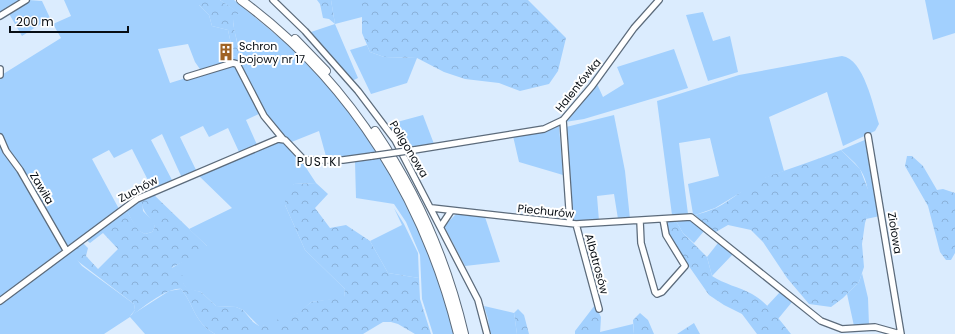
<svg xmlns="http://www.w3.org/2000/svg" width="955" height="334" font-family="Poppins,sans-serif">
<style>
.grass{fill:#a2d0fe}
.forest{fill:url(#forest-crowns)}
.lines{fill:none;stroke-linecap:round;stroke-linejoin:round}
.minor-casing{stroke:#5c6b7b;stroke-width:8}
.highway-casing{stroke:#5c6b7b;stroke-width:10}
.minor{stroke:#fff;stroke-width:5.5}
.highway{stroke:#fff;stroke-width:8}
.minor-bridge-casing{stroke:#5c6b7b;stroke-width:8;stroke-linecap:butt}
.minor-bridge{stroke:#fff;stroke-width:5.5}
.labels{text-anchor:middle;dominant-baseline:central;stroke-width:4;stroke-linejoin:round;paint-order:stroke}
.poi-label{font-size:11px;fill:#080e14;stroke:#fff;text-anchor:start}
.street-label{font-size:11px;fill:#080e14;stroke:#fff}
.neighbourhood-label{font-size:12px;letter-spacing:1px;fill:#080e14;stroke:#fff}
</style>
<defs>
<pattern id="forest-crowns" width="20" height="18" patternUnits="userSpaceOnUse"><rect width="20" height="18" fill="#a2d0fe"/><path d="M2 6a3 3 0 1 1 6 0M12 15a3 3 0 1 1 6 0" fill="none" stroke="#8ab1d9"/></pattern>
</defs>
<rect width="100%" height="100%" fill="#dbecfe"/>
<path class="grass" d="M0 0H25L0 15Z
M28 0 42 1 50 18 22 36 8 12Z
M64 0H199V5L209 15 212 26 228 30 231 44C228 48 223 46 225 53L236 57 237 63 241 62C240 45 232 31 233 14H240L220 0H234L287 44 329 87 355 119 378 153 327 160 319 131 289 143 265 115 237 63 233 62 202 72 195 62 188 44 158 49 170 83 231 64 237 65 261 113 246 120 258 147 240 154 228 128 209 137 203 126 180 137 197 172 182 178 162 134 151 140 172 180 153 190 132 149 114 158 109 150 92 159 119 209 67 247 20 169 6 151 0 135V76L61 38 53 24 71 16Z
M331 0H362V17L335 24 358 78 352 81 311 32 335 24Z
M925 0H955V33L933 40Z
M703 12 713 41 730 36 738 72 708 81 686 15Z
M367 45 370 52 384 57 417 58 407 83 371 94 350 50Z
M674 49 688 88 584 119 565 122V119L597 84 603 97 624 84 617 67Z
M842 56C864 59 873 106 879 124L875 131 843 146 827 92 769 117 784 171 765 178 715 208 695 215 693 214 688 184 719 176 710 138 679 143 688 214 672 215 657 101 739 75Z
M423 115 434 144 402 148 386 125Z
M614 115 625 171 630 219H618L614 194 597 196 599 221H573L566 127Z
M559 126 563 175 519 162 513 136 545 131Z
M867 139 880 216 866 219C871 204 869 181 859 168 854 161 847 156 841 150Z
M0 140 63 249 1 298 0 297Z
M281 140 301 160 316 183 294 184 285 205 305 250 345 289 344 298 311 302 299 313 263 326H259L243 310 236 307 216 306 201 292 187 289 172 268 207 246 189 229 232 208 197 174Z
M381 158 407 203 436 271 455 334H433L422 299 420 255 406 222 394 204 356 198 355 162Z
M142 198 143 211 153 221 155 227 152 232 145 234 137 230 128 213 120 211Z
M394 208 404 224 418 253 419 278 388 273 370 241 402 225Z
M456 214 485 217 500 262 465 266 444 226Z
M690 220 704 231 694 243 683 233 676 221Z
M718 243 733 254 712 276 707 257Z
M69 250 82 266 134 304 135 310 130 316 169 291 181 289C195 306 193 321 215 334H145L130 317 104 334H0V303Z
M862 273 868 298 869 325 854 326 847 294 859 282Z
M780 292 792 302 778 319 767 306Z
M484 306 514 313 517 334H490L488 319Z
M633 324 634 334H600V332Z"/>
<path class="forest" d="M199 0H220L241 14H233V23L241 62 237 63 236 57 225 53V48L231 44 228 30 212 26 209 15 199 5Z
M317 0H331L335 24 329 19 323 18 320 4Z
M362 0H528L566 38 558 71 549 84 520 91 499 83 465 79 444 72 417 58 384 57 370 52 362 33Z
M841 150 860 169 869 192V210L865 223 862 244 864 267 859 282 843 298 831 307 809 304 787 278 763 242 751 230 728 225 714 233 695 215C702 213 709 211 716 208 733 200 748 184 766 177 791 168 816 160 841 150Z
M907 156H912L923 166 937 190 943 189 955 193V253L951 260H946L940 252 928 206 905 166Z
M316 183 328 194 315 208 330 228 346 225 370 241 388 273 419 278 420 299 431 334H415L398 324 391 322H383L363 334H215C193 321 195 306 181 289 167 287 141 309 130 317L135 310 134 304 71 256 69 250 82 242 88 248 86 256 98 269 118 249 103 233 90 243 86 240 120 211 128 213 138 230 145 234 152 232 155 227C151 216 140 212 142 198L152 193 207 246V251L172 267 177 274 184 276 183 283 187 288 201 292 216 306 236 307 243 310 253 322 259 326H263L267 323 298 313 311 302 344 297 345 289 305 250 285 205V192L294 184Z
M676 221 683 233 707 257 712 276C724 284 739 287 752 294 768 303 780 321 791 334H757L742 314 724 305 709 295 670 239 667 222Z
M595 305 601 317 600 334H575V331Z
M518 309 524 315 529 334H517L514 313Z
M640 313 648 320 654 334H634L633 320Z
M694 323 700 334H677Z"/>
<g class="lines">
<g class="minor-casing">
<path id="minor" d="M273 0 305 31 358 91 395 140 478 300 487 334
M0 16 26 0
M0 69V75
M187 77 233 63 237 64 264 116 283 139
M563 120 570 223
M868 136 901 334
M0 137 6 151 20 170 66 250
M414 150 544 129 563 120 592 86 634 28 659 0
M432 208 576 224 691 217 821 321 842 329 875 327 900 334
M640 221 641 243 655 292 657 294 662 292 685 266 666 235 663 219
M576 224 599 309
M441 226 451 211
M0 301 137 199 278 139 285 140 304 160H343L372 156"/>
</g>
<g class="highway-casing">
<path id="highway" d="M241 0C352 82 425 201 458 334
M295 39 326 71
M375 131C417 193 447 261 464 334"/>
</g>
<use href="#minor" class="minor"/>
<use href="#highway" class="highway"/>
<g class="minor-bridge-casing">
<path id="minor-bridge" d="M372 156 414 150"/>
</g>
<use href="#minor-bridge" class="minor-bridge"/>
</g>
<defs>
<g id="building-bare" transform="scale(1.38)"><path d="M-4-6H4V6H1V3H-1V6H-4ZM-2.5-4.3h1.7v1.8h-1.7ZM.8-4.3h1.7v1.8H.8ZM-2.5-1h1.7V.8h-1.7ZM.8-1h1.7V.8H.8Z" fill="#9f6325" stroke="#fff" stroke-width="2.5" paint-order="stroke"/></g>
</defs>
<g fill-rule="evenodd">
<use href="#building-bare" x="226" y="52"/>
</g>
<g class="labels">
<g class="poi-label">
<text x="239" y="46">Schron<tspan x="239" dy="13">bojowy nr 17</tspan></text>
</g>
<g class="street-label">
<text transform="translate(578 85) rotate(-51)">Halentówka</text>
<text transform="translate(409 149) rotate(59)">Poligonowa</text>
<text transform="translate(42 188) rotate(59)">Zawiła</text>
<text transform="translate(138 189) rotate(-28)">Zuchów</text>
<text transform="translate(546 211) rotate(6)">Piechurów</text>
<text transform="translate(895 233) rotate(81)">Ziołowa</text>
<text transform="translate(597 264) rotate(75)">Albatrosów</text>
</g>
<g class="neighbourhood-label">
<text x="319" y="161">PUSTKI</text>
</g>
</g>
<path d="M10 26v6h118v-6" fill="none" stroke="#080e14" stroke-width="2"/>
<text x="16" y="26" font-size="12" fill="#080e14" stroke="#ffffff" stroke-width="3" paint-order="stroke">200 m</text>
</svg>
